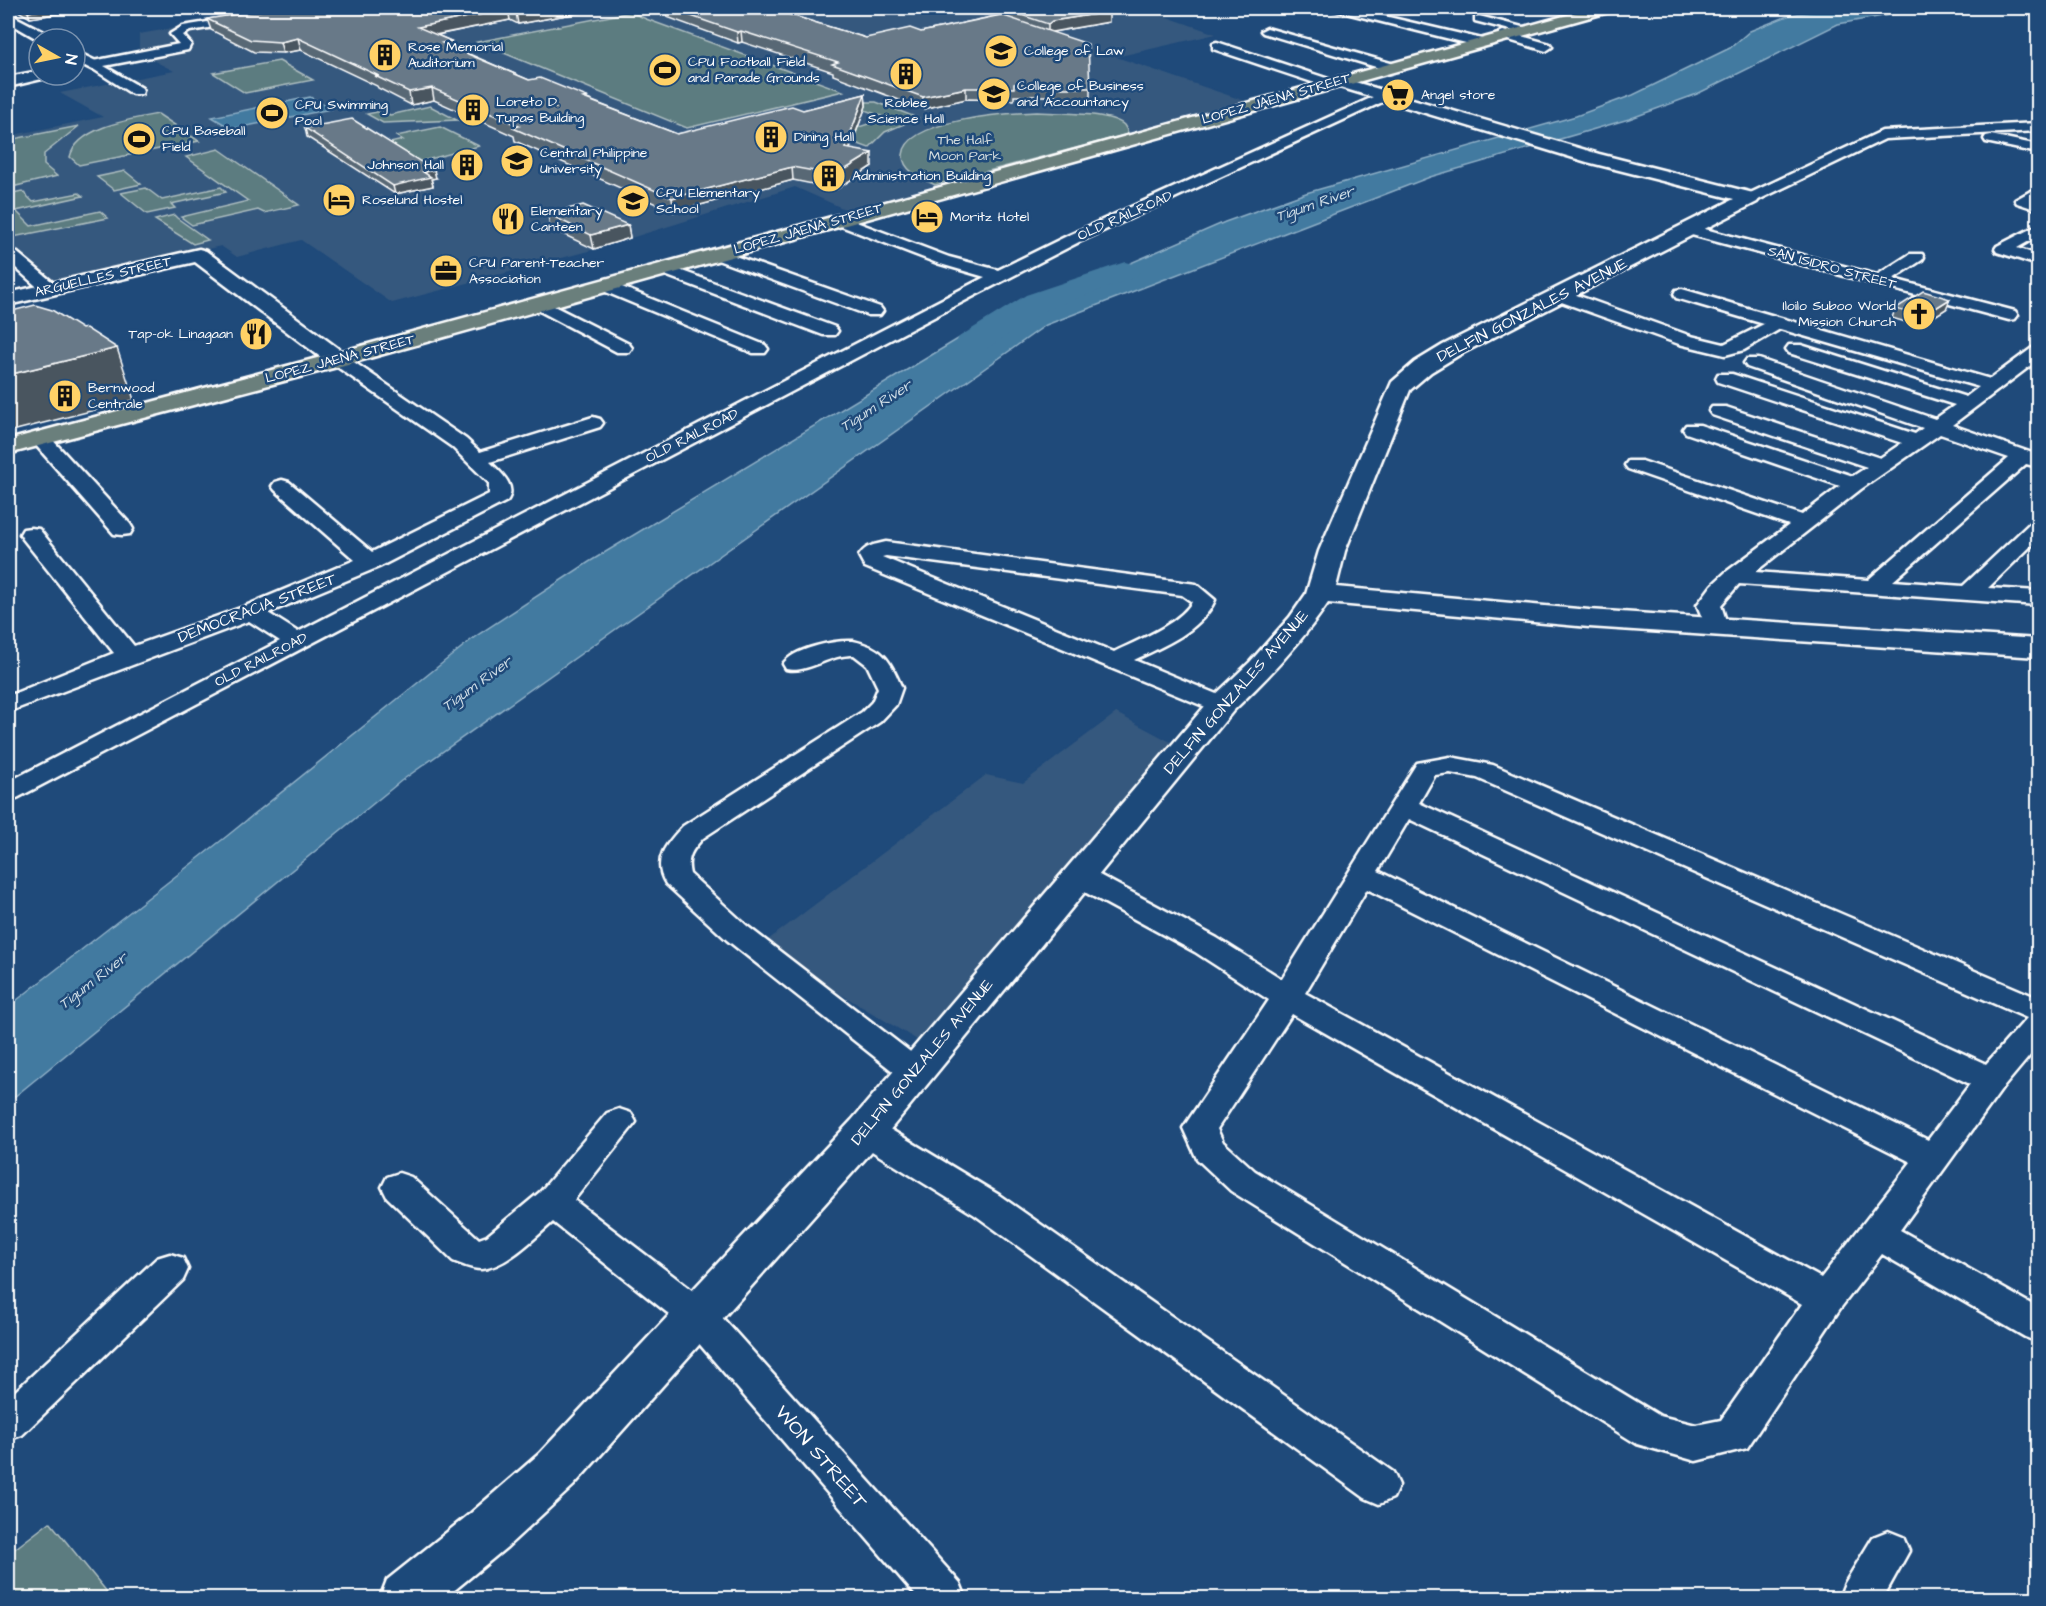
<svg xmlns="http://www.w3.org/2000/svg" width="2046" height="1606" font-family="'Architects Daughter',sans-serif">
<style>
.built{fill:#35587e}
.green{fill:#5c7c80;stroke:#aebec0;stroke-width:1.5}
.water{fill:#437aa0;stroke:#8eafc6;stroke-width:1.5}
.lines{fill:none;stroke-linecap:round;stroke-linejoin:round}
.river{fill:#437aa0;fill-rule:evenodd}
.street-casing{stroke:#fff;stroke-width:5}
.secondary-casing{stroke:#fff;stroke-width:5}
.primary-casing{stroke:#fff;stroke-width:5}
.street{fill:#1f4a7a;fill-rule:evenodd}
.secondary{fill:#1f4a7a;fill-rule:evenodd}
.primary{fill:#6b7f7c;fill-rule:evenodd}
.wall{fill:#596875;stroke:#fff;stroke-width:1.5}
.shaded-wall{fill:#48555f;stroke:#fff;stroke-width:1.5}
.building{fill:#677988;stroke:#fff;stroke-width:1.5}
.labels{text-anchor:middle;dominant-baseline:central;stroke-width:5;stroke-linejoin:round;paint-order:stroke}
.far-poi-label{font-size:14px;fill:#fff;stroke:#1f4a7a;text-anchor:start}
.far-street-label{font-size:14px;fill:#fff;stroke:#1f4a7a}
.far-park-label{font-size:14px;fill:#d6dedf;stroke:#1f4a7a}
.far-water-label{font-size:15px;font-style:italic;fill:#d0dee7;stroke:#1f4a7a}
.street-label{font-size:16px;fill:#fff;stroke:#1f4a7a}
.near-street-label{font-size:20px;fill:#fff;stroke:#1f4a7a}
</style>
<rect width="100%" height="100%" fill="#1f4a7a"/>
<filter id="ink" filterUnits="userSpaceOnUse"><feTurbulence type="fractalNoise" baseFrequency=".0167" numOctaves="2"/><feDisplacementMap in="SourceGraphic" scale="12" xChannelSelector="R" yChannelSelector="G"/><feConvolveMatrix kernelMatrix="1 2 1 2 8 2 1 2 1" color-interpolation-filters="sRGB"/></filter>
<g filter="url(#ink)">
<path class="built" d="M284 8H1074L1086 10 1141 8 1216 34 1116 57 1245 101 935 185 849 211 795 187 592 250 392 303 301 240 237 257 221 246 56 283 8 241V136L103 117 60 93 174 71 139 53V34L287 9Z
M1116 713 1182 748 919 1041 760 946 986 775 1023 783Z"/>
<path class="green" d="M631 12 646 19 843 91 687 128 477 42Z
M279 61 313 80 245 93 213 73Z
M857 102H876L918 118 885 132 869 148 834 135 887 118 859 108Z
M430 106 457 120 383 123 367 114 382 111 390 115Z
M1037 112C1056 113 1109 112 1124 125 1126 128 1127 131 1129 134L935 185C923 179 902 171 903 155 905 119 1010 113 1037 112Z
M158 114 199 141 79 165 70 157C77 127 132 119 158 114Z
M79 126 44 154V165L57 176 8 188V140Z
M440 127 479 146 377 173 356 151 403 140 396 136Z
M219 149 299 205 264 213 258 210 192 225 181 217 248 201 186 157Z
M125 171 141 184 114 190 97 177Z
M221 187 226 192 171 204 175 208 147 214 121 193 146 188 162 200Z
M22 191 33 202 79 193 83 196 16 211 31 226 100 211 108 218 13 237 8 233V194Z
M174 215 177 218 208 240 193 244 155 220Z
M50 1522 112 1598H8V1554Z"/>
<path class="water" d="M1837 8H1928L1838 24 1697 94 1629 119 1430 177 1046 325 401 781 8 1102V1007L227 836 476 636 589 562 963 336 1225 222 1306 193 1576 116 1633 95 1730 48 1750 31 1790 15Z
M310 97 331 109 232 129 212 117Z"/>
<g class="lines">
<path class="river" d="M1125 262 1136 265 1140 271 1136 277 1048 309 983 351 971 354 959 351 955 344 959 337 1026 295Z"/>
<g class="street-casing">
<path id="street" d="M293 8H317L311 11 190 31 183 35 191 44 188 50 104 66 142 88 143 91 142 94H132L87 65 93 61 179 44 170 34 183 26Z
M1332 8H1350L1482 39 1484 42 1478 46 1334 10Z
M1479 16 1526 28 1528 30 1522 33 1475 21V17Z
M1267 28 1394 64 1396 67 1394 70H1386L1263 33 1261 31Z
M1503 31 1550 44 1552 47 1546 51 1499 37V33Z
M1217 42 1335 81 1337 84 1331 88 1327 87 1213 49V43Z
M1384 92 1390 96 1389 99 1079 242 974 296 17 798 8 800V782L280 641 249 621 8 712V696L114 653 23 539 20 534 23 529 31 528 39 529 134 646 243 607 355 560 275 490 272 486 275 482 282 480 289 482 372 552 489 494V483L452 447 333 364 330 360 333 356H345L466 439 480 452 593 417 600 419 603 423 600 427 490 462C500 472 518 486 507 501L379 567 268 613 298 632 985 277 937 263 833 223 830 220 833 217H843L949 257 998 270 1067 236Z
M2038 123V131L1885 139 1756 201H1746L1744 198 1746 195 1882 131Z
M1991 135 2038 145V153L1986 142 1984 139 1986 136Z
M2038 187V197L2034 199 2038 201V210L2017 203 2015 200Z
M1690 225 1877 275 1910 254H1922L1924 257 1922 260 1893 279 2015 311 2018 315 2015 319 2009 320 1684 233 1682 230 1684 227Z
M2038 225V236L2017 248 2038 255V265L1997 252 1995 249 1997 246Z
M8 248 14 250 56 285 58 289 56 293H44L8 261Z
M718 250 880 307 883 311 880 315H868L712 258 710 255 712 252Z
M663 264 835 327 838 331 835 335H823L657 272 655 269 657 266Z
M607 281 765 345 768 349 765 353H753L601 290 599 286 601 282Z
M1682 289 1990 379 2032 348 2038 347V360L1952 425 2038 455V467L2026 464 1893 581 1963 586 2030 523 2038 522V539L1988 588 2038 591V605L1739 584 1721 605 1728 627 1724 632 1716 634 1708 632 1697 605 1712 585 1726 572 1789 525 1628 469 1625 465 1628 461H1642L1802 515 1840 486 1686 433 1683 429 1686 425H1700L1853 476 1867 467 1712 415 1709 411 1712 407H1726L1880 458 1902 443 1718 382 1716 378 1718 374H1732L1915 434 1923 428 1747 367 1744 363 1747 359H1759L1935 419 1955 405 1789 353 1786 349 1789 345H1801L1966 397 1979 387 1780 329 1744 350 1725 355 1679 344 1553 299 1551 295 1553 291H1565L1691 336 1724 344 1764 324 1676 298 1674 294 1676 290ZM1940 434 2009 458 1868 580 1755 572 1861 489Z
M540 299 629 344 632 348 629 352H617L534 308 531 304 534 300Z
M40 432 47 434 130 524 133 529 130 534 122 535 114 534 33 442 30 438 33 434Z
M886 542 1196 584 1215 600C1201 631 1164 646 1134 660L1231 700 1235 705 1231 710 1222 713 1213 710 865 567 859 556C866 545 874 545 886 542ZM886 556 1182 595 1192 602C1180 624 1136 641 1114 652L882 557Z
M853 641C884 648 890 660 902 688L896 705 880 722 703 838C692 850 686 857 690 874L747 926 926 1064 931 1072 926 1080 915 1084 904 1080 727 940 666 884C651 860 667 843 683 826L862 712 872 702 878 688 867 665 854 655C829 654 807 674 786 669L783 664C794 648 835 640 853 641Z
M1450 757 1493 765 2038 998V1046L2002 1089 1900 1230 2038 1308V1342L2025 1337 1882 1254 1839 1310 1747 1448 1696 1461 1637 1444 1231 1191 1197 1159 1183 1128 1269 1000 1195 952 1068 883 1064 876 1068 869 1078 867 1088 869 1217 938 1282 979 1417 763ZM1450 773 1477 778 2027 1018 1986 1064 1419 803 1435 775ZM1409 819 1970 1084 1928 1140 1378 871ZM1367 889 1911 1162 1821 1278 1305 993ZM1292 1014 1802 1304 1721 1420 1696 1425 1660 1416 1255 1171 1223 1142 1217 1129Z
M619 1109 631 1113 636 1122 574 1200 710 1304 960 1583 966 1598H918L684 1326 553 1222C534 1238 507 1267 481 1269 472 1269 461 1264 453 1261L387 1197 382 1187 387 1177 399 1173 411 1177 479 1239 487 1236 540 1192 607 1113Z
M866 1118 878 1122 999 1195 1393 1472 1399 1485 1393 1498 1379 1504 1365 1498 975 1215 854 1140 849 1131 854 1122Z
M170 1254 183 1258 188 1269 183 1280 22 1435 8 1440V1398L157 1258Z
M1888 1531 1903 1537 1909 1551 1883 1598H1839L1845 1583 1873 1537Z"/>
</g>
<g class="secondary-casing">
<path id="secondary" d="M8 13 52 36 54 39 39 40 8 22Z
M75 51 98 62 101 65 93 70 75 61Z
M39 71V75H49L46 78 8 87V77Z
M1338 77 1599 154 1757 194 1760 198 1757 202 1459 355 1431 372 1410 390 1345 551 1336 587 1589 610 2038 639V657L1589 627 1328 603C1300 644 1268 678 1233 711L880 1142 573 1486 507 1547 445 1598H380L387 1580 471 1513 539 1454 852 1120 1211 699 1250 662 1290 617 1306 594 1319 551 1392 382 1415 362 1443 345 1734 199 1587 162 1333 85 1330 82Z
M199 249 206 251 347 355 350 360 347 365 339 367 331 365 195 262 8 305V293Z"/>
</g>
<g class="primary-casing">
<path id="primary" d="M1593 8H1614L1612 11 337 367 8 454V440L321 357Z"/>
</g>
<use href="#street" class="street"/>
<use href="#secondary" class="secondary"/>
<use href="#primary" class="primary"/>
</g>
<path class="wall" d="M13 8H82L83 10 30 18Z
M276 8 599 9 518 24 510 20 437 35 451 41 453 47 529 80 587 97V99L677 134 803 110 865 94 866 106 850 149 872 166 837 189 793 180 674 212 515 141 514 136 434 100 411 105 378 88 377 86 301 50 283 53 254 52 211 30 207 19Z
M666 8H768L866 38 921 32 1000 15 999 8 1109 22 1052 32 1090 88V100H1061V96H1014V100L966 99 923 109 833 75V72L742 42 738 43 667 17Z
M305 128 436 178 431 179 433 186 395 194 307 137Z
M548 214 628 225 630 238 594 249 550 228Z
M1895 309H1946L1919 326 1892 318Z"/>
<path class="shaded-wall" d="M54 8H82L83 10 30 18 28 12Z
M544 8H599V9L518 24 516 12Z
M508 9 510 20 420 38 418 27Z
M1109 12V22L1052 32 1048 35V24L1052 21Z
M741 31 742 42 738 43 737 32Z
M298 38 301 50 283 53 280 42Z
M451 41 454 52 442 43Z
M432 88 434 100 411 105 409 92Z
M966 88V99L923 109V97Z
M865 94 866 106 845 161V148Z
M872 153V166L837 189 836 175Z
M792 167 793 180 674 212 672 198Z
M434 170 436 178 431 179 433 186 395 194 393 186 423 172Z
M628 225 630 238 594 249 591 235Z
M1950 299 1946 309 1919 326 1923 316Z
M117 348 134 400 8 432V375Z"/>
<path class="building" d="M21 8H54L28 12Z
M276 8H544L516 12 508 9 418 27 451 41 442 43 529 80 540 78 587 97 583 98 677 134 762 113 792 106 803 110 865 94 845 148 872 153 836 175 792 167 672 198 513 128 519 126 432 88 409 92 375 76H379L298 38 280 42 251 40 207 19Z
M668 8H768L866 38 910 28 921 32 1001 15 1088 44 1090 88H1061V85L1014 84V88H966L923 97 832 64 838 62 741 31 737 32Z
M1000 8H1096L1109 12 1052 21 1048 24Z
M352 119 434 170 423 172 431 177 393 186 305 128Z
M583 205 628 225 591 235 548 214Z
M1923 291 1950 299 1923 316 1895 309Z
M35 305 52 310 82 329 86 328 117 348 8 375V312Z"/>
</g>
<defs>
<g id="university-disc" transform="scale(1.725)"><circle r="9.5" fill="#ffd166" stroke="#1f4a7a"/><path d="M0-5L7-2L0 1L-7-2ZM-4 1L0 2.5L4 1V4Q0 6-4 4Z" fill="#111"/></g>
<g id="building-disc" transform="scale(1.725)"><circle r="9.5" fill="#ffd166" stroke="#1f4a7a"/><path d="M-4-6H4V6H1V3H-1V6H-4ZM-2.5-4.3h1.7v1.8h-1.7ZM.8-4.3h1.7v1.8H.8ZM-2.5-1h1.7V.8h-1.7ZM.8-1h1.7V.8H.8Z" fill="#111"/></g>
<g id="stadium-disc" transform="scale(1.725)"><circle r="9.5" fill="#ffd166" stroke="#1f4a7a"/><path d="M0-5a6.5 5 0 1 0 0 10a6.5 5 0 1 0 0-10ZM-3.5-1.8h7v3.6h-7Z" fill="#111"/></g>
<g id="supermarket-disc" transform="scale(1.725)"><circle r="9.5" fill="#ffd166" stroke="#1f4a7a"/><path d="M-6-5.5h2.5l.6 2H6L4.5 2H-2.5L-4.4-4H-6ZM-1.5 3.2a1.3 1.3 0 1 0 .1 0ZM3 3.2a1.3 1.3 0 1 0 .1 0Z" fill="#111"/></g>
<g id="hotel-disc" transform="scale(1.725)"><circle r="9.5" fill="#ffd166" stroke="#1f4a7a"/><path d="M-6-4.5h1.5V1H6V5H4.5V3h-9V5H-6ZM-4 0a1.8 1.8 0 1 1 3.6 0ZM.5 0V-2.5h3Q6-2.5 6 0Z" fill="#111"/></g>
<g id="school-disc" transform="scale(1.725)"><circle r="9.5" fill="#ffd166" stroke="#1f4a7a"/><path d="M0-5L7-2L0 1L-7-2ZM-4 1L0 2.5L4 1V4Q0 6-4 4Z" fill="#111"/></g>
<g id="restaurant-disc" transform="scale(1.725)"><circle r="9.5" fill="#ffd166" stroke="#1f4a7a"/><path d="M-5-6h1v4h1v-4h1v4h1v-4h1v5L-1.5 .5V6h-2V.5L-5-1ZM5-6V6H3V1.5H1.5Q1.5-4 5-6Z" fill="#111"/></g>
<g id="office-disc" transform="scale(1.725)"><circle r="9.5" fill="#ffd166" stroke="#1f4a7a"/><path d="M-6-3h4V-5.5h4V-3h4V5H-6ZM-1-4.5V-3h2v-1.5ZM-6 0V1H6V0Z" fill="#111"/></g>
<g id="church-disc" transform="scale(1.725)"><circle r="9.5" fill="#ffd166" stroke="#1f4a7a"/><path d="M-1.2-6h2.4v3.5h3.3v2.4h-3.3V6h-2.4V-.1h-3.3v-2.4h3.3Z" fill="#111"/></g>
</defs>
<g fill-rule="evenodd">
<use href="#university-disc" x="1001" y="51"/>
<use href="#building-disc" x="385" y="55"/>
<use href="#stadium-disc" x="665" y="70"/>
<use href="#building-disc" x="906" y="74"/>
<use href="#university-disc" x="994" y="94"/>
<use href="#supermarket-disc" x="1398" y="95"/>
<use href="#building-disc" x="473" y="110"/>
<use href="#stadium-disc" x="272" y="113"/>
<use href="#building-disc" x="771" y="137"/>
<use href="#stadium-disc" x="139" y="139"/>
<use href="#university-disc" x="517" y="161"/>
<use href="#building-disc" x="467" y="165"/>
<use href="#building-disc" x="829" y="176"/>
<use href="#hotel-disc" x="339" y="200"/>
<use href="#school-disc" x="633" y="201"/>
<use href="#hotel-disc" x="927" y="217"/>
<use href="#restaurant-disc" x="508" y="219"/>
<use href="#office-disc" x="446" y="271"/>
<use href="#church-disc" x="1919" y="314"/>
<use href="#restaurant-disc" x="256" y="334"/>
<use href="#building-disc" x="65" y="396"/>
</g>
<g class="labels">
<g class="far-poi-label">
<text x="408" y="47">Rose Memorial<tspan x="408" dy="16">Auditorium</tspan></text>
<text x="1024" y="51">College of Law</text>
<text x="688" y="62">CPU Football Field<tspan x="688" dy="16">and Parade Grounds</tspan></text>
<text x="1017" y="86">College of Business<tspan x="1017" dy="16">and Accountancy</tspan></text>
<text x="1421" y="95">Angel store</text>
<text x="496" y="102">Loreto D.<tspan x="496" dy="16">Tupas Building</tspan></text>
<text x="906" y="103" text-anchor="middle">Roblee<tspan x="906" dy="16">Science Hall</tspan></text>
<text x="295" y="105">CPU Swimming<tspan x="295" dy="16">Pool</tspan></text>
<text x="162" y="131">CPU Baseball<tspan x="162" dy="16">Field</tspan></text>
<text x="794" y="137">Dining Hall</text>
<text x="540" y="153">Central Philippine<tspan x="540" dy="16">University</tspan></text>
<text x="444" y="165" text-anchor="end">Johnson Hall</text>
<text x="852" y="176">Administration Building</text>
<text x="656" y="193">CPU Elementary<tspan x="656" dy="16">School</tspan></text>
<text x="362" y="200">Roselund Hostel</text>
<text x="531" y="211">Elementary<tspan x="531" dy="16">Canteen</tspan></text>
<text x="950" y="217">Moritz Hotel</text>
<text x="469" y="263">CPU Parent-Teacher<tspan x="469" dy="16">Association</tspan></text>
<text x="1896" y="306" text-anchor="end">Iloilo Suboo World<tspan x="1896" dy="16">Mission Church</tspan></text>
<text x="233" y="334" text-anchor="end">Tap-ok Linagaan</text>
<text x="88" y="388">Bernwood<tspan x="88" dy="16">Centrale</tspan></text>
</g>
<g class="far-street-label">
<text transform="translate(1276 99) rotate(-16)">LOPEZ JAENA STREET</text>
<text transform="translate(1125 216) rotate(-24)">OLD RAILROAD</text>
<text transform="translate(808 229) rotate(-16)">LOPEZ JAENA STREET</text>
<text transform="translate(1832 268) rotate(15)">SAN ISIDRO STREET</text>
<text transform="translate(103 277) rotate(-13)">ARGUELLES STREET</text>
<text transform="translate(340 359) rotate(-15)">LOPEZ JAENA STREET</text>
<text transform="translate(692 436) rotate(-27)">OLD RAILROAD</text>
<text transform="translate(261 660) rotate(-27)">OLD RAILROAD</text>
</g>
<g class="far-park-label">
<text x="965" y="140">The Half<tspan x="965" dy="16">Moon Park</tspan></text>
</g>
<g class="far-water-label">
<text transform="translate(1315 204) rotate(-19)">Tigum River</text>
<text transform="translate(876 406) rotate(-33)">Tigum River</text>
<text transform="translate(477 684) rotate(-36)">Tigum River</text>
<text transform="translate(93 981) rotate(-38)">Tigum River</text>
</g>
<g class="street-label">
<text transform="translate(1532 310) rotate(-27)">DELFIN GONZALES AVENUE</text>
<text transform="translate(257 608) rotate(-21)">DEMOCRACIA STREET</text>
<text transform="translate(1236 692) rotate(-49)">DELFIN GONZALES AVENUE</text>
<text transform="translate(922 1062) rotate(-50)">DELFIN GONZALES AVENUE</text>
</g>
<g class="near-street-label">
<text transform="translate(821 1457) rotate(49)">WON STREET</text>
</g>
</g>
<rect width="2046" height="1606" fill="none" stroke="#1f4a7a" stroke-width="30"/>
<rect x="15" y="15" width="2016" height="1576" fill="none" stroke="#fff" stroke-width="2" filter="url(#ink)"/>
<g transform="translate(57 57) rotate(99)"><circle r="28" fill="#1f4a7a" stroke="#7992af" stroke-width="1.5"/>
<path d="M0-4.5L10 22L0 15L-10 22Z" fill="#ffd166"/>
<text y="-9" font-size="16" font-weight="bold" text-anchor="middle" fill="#ffffff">N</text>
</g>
</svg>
